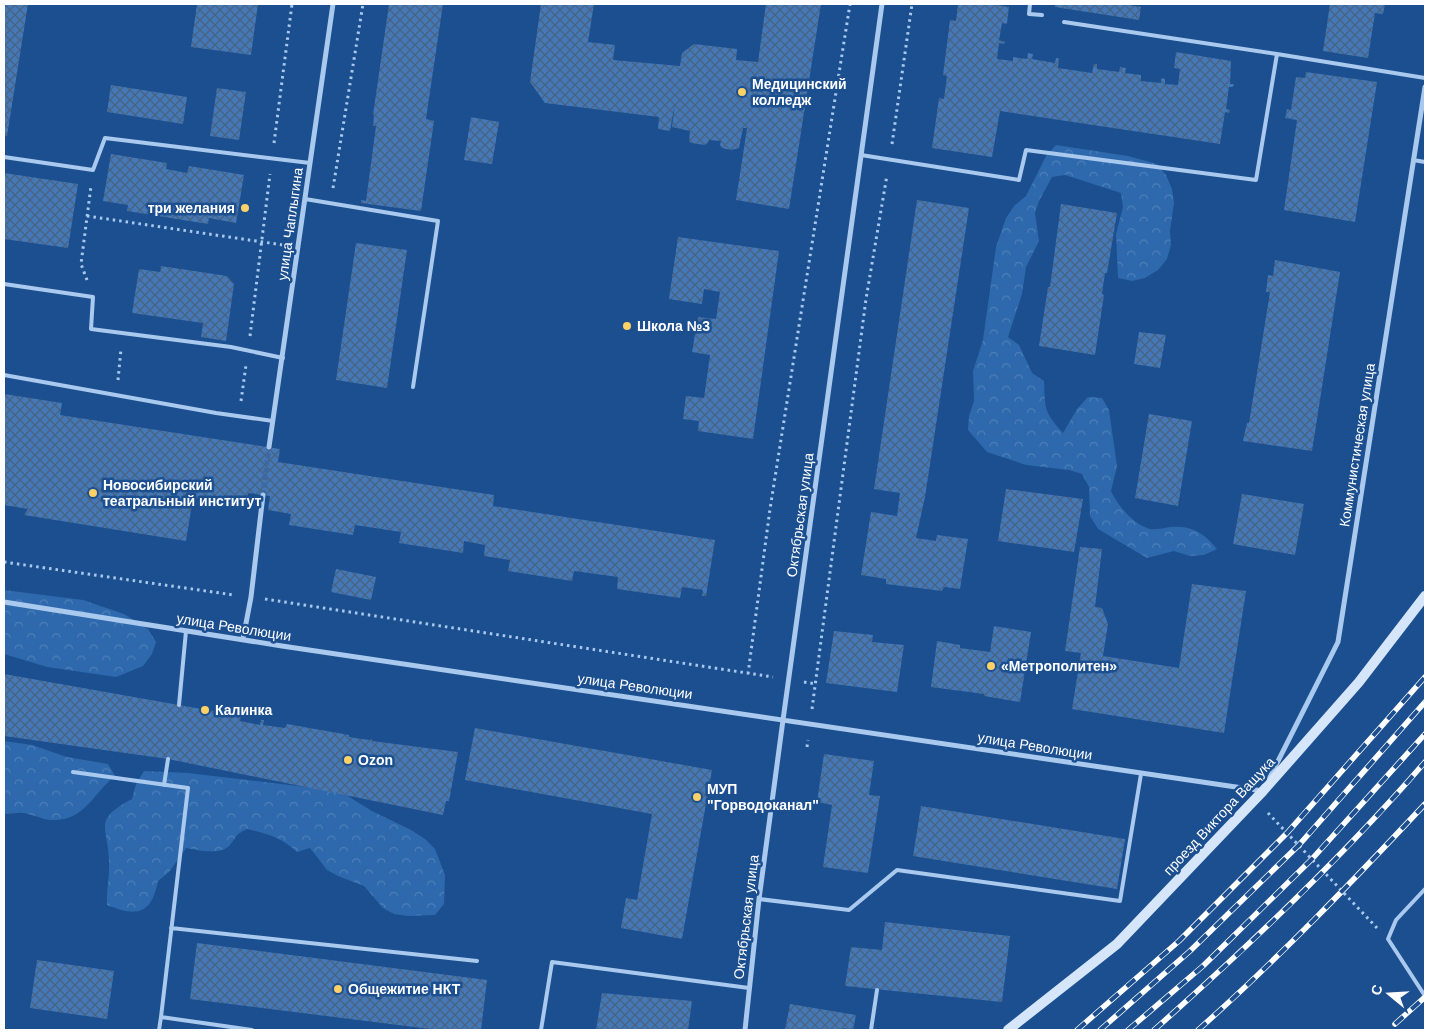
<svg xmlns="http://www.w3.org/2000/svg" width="1429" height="1034" font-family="Helvetica,sans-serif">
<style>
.forest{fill:url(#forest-crowns)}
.building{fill:url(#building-cross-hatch)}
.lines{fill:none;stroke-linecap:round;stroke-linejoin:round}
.street-tunnel{stroke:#3d69a0;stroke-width:5;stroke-dasharray:5 2.5;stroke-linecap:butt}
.path{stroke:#a9c9ee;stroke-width:3;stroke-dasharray:2.5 4;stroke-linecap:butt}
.lane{stroke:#a9c9ee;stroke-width:4}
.street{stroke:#a9c9ee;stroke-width:5}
.secondary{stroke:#d6e6fa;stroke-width:10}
.rail-casing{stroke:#fff;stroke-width:5.5}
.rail{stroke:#1b4f8f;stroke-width:4;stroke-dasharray:11;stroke-linecap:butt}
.poi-dot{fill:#ffd166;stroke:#1b4f8f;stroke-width:2}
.labels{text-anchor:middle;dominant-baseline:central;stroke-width:5;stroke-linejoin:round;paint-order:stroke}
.poi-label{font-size:14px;font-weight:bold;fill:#fff;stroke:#1b4f8f;text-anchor:start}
.street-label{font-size:14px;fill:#fff;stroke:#1b4f8f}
</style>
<defs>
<pattern id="forest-crowns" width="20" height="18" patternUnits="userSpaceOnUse" patternTransform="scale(1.25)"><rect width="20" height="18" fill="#2e69ad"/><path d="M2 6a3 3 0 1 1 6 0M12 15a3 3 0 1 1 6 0" fill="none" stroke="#4d80b9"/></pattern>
<pattern id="building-cross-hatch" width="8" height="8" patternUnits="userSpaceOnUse" patternTransform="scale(1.25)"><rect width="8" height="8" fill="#4478b7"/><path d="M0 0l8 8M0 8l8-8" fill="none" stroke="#486282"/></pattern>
</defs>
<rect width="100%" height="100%" fill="#1b4f8f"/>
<path class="forest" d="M1056 145 1128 156 1157 164 1166 175 1172 189 1174 203 1170 231 1171 245 1167 259 1158 270 1145 278 1132 281 1118 278 1116 234 1123 207 1121 193 1065 175 1052 177 1039 201 1035 213 1039 241 1026 267 1022 294 1008 337 1019 345 1032 373 1044 381C1045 409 1044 412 1063 433L1077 409 1088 397 1102 398 1109 410 1117 466 1111 491C1118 506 1133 524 1150 529 1155 530 1164 528 1170 527 1192 525 1204 533 1217 549L1204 555 1190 556 1174 551 1147 558 1098 529 1090 516 1089 487 1082 474 1069 470 1026 465 987 452 968 430 969 416 974 401 973 371 983 340 996 247 1006 218 1014 206 1026 196 1046 156Z
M4 590 83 600 124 614 148 629 156 642 152 654 143 666 116 677 47 667 4 654Z
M4 741 32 745 67 757 108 764 115 776C92 794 85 822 50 820 41 819 32 814 23 813 16 812 10 815 4 813Z
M144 771 188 773 331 790 346 795 372 811 411 830 425 839 435 849 445 875 444 904 435 915 408 916 394 914 383 908 364 886 338 876 327 870 310 848 297 852C281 837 268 834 247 829 235 835 238 835 230 845 220 856 199 850 186 848L169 872 158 881C151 915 137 917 107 905 106 890 110 876 109 861 108 826 92 820 132 799L136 784Z"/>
<path class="building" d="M4 4H28L7 136 4 135Z
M197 4H258L251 55 191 47Z
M389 4H443L426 119 434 121 421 211 361 203V200L366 201 376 126H373L374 115H373Z
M541 4H594L588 42 615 45 613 60 680 66 682 53 694 44 737 49 736 60 758 62 766 4H821L789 209 736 200 747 128H743L739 148 731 150 722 148 720 145 721 141 709 140 708 143 705 145 691 143 689 141 690 131 672 127 675 103 670 131 658 129 659 117 545 103 530 82Z
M958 4H990L1009 7 1007 24 1002 23 999 40 1005 42 1004 44 999 43 997 59 1013 61V57L1027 59 1028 53 1033 54 1032 59 1055 63 1056 58H1059L1058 68 1092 73 1094 64H1097V69L1119 72 1120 67 1126 68 1125 73 1141 75V81L1161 83V78L1165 79V84L1178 85 1180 69 1174 68 1176 52 1231 61 1230 84H1234L1233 87H1229L1226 109 1230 110 1229 113 1225 112 1220 144 1000 111 992 157 932 148 939 98 944 99 947 76 943 75 950 20 956 21Z
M1055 4H1122L1141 7 1139 20 1055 7Z
M1330 4H1385L1383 14 1375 13 1368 58 1323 51Z
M1306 72 1377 82 1355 222 1284 210 1297 120 1285 118 1287 109 1291 110 1296 77 1305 78Z
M111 85 187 97 183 124 107 112Z
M217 88 246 92 239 140 210 136Z
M471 117 499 122 492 164 464 160Z
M111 154 167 163 166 169 187 173 189 166 244 175 236 223 209 218 208 224 127 211 128 205 103 201Z
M4 173 78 184 68 248 4 239Z
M917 200 969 208 925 497 916 538 936 541 937 535 968 539 960 589 944 587 942 591 886 584V579L861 575 871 512 897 516 900 493 874 489Z
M1061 204 1117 213 1107 273H1105L1102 294 1104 295 1095 355 1039 346 1048 287H1050Z
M678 237 779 251 753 439 698 431 699 421 683 419 686 396 704 398 710 355 692 352 698 317 716 319 720 292 704 289 702 304 669 299Z
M356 243 407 250 387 388 336 380Z
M1275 260 1340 272 1312 451 1243 441 1247 423H1249L1270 292H1266L1268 275 1273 276Z
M161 266 227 276 234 284 226 341 201 337 203 323 132 313 139 269 160 272Z
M1139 332 1166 335 1160 368 1134 364Z
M4 394 62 403 60 415 280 449 278 462 494 495 493 506 715 540 706 596H702L703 590 682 587 680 598 617 589 618 577 574 571 572 581 508 571 510 560 484 556 485 545 464 541 463 553 399 543 401 532 355 525 353 535 289 525 291 514 268 510 270 496 248 493 246 506 193 498 186 541 24 515 28 509 4 505Z
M1149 414 1192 421 1178 506 1135 498Z
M1006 489 1083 499 1074 552 998 541Z
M1242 494 1304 504 1295 555 1233 544Z
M1080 547 1102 549 1095 607 1102 608 1108 624 1103 656 1179 668 1192 584 1246 591 1224 733 1072 709 1081 653 1065 651Z
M336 569 376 577 371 600 331 592Z
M994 626 1031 632 1020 702 984 696V694L931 687 937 641 960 645V648L990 652Z
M834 631 873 635 872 642 904 645 897 692 826 683Z
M4 674 241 716 240 721 260 725 261 720H264L263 725 285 728 287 724 349 735V737L369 740 372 739V741L458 752 449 801H446L443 815 168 759 4 736Z
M475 728 712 770 682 939 621 928 626 898 637 900 652 814 465 780Z
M824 754 874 761 869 795 880 796 868 873 823 867 832 805 817 802Z
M921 806 1125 839 1117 889 913 856Z
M885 922 1010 936 1002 1002 845 986 851 947 882 950Z
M197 943 487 980 481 1030H438L190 999Z
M37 960 114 971 107 1019 30 1008Z
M602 993 692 1001 688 1030H596Z
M790 1004 856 1015 853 1030 843 1028V1030H785Z"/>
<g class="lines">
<path class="street-tunnel" d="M263 495 269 447"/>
<path class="path" d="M274 143 292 4
M892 144 912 4
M333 188 363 4
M87 216 283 245
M87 280 81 264 91 186
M250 336 270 174
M118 380 121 349
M241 401 246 365
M4 562 234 595
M265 599 773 677
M748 674 770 509 850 4
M804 682 816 684
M812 709 866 299 887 175
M807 747 808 740
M1268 813 1377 928"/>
<path class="lane" d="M1030 4 1029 14 1042 15
M1064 22 1277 54
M861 155 1019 180 1026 150 1256 180 1277 54 1425 78
M4 157 93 170 105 138 310 163
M1413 160 1425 162
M305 199 438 221 413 387
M4 284 93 297 91 329 231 347 283 358
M4 375 216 413 273 421
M179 705 186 631
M73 772 188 788 161 1017 252 1030
M164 785 168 759
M1425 889 1396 920 1388 939 1425 996
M759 899 849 910 897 870 1120 901 1141 774
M171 928 477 961
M159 1030 161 1017
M541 1030 552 962 749 988
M871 1030 877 990"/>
<path class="street" d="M269 447 333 4
M4 602 282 646 1263 791
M243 639 251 597 263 495
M1269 779 1338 642 1425 87
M745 1030 759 899 783 720 882 4"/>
<path class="secondary" d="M1008 1030 1117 944 1263 791 1359 682 1425 596"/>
<g class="rail-casing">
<path id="rail" d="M1395 1024 1425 997
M1077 1030 1179 941 1287 833 1425 677
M1100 1030 1190 951 1299 845 1425 702
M1128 1030 1203 966 1312 859 1425 734
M1154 1030C1249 946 1342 858 1425 762
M1198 1030C1278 959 1352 882 1425 804"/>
</g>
<use href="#rail" class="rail"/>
</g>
<g class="poi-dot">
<circle cx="742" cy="92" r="5"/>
<circle cx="245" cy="208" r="5"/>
<circle cx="627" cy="326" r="5"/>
<circle cx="93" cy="493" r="5"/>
<circle cx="991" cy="666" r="5"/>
<circle cx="205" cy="710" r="5"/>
<circle cx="348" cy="760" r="5"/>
<circle cx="697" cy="797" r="5"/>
<circle cx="338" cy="989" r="5"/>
</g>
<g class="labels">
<g class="poi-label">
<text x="752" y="84">Медицинский<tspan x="752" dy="16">колледж</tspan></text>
<text x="235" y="208" text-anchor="end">три желания</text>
<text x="637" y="326">Школа №3</text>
<text x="103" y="485">Новосибирский<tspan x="103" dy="16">театральный институт</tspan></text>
<text x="1001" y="666">«Метрополитен»</text>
<text x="215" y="710">Калинка</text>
<text x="358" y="760">Ozon</text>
<text x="707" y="789">МУП<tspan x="707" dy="16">"Горводоканал"</tspan></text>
<text x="348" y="989">Общежитие НКТ</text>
</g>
<g class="street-label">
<text transform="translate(290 224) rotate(-82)">улица Чаплыгина</text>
<text transform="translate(1357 445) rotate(-81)">Коммунистическая улица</text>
<text transform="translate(800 515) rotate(-82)">Октябрьская улица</text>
<text transform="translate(234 627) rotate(9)">улица Революции</text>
<text transform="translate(635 686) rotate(8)">улица Революции</text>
<text transform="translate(1035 746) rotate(9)">улица Революции</text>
<text transform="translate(1219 816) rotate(-47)">проезд Виктора Ващука</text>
<text transform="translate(746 917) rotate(-83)">Октябрьская улица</text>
</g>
</g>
<rect width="1429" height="1034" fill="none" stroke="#ffffff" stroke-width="10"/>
<g transform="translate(1389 994) rotate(288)" stroke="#1b4f8f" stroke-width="4" paint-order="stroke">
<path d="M0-4L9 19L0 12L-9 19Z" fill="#ffffff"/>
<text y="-8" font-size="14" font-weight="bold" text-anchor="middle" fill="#ffffff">С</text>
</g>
</svg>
